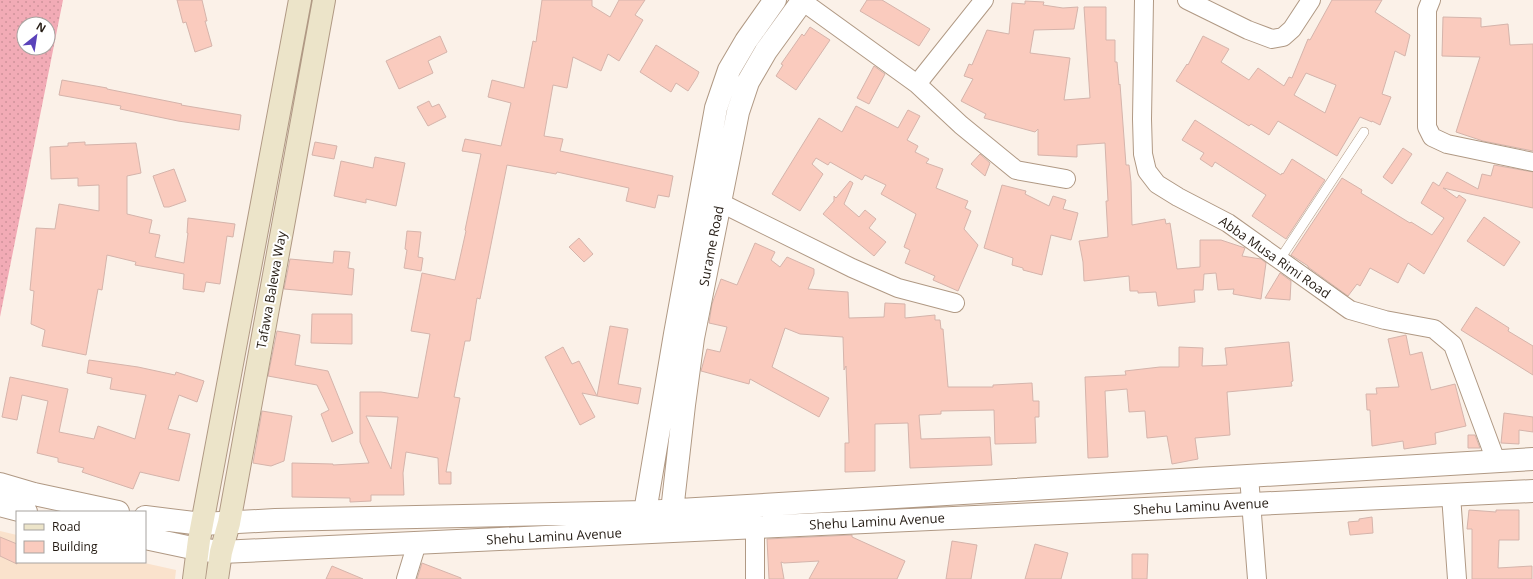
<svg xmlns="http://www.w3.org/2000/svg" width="1533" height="579" font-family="'Open Sans',sans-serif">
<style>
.built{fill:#fae2cc}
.grass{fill:url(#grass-dots);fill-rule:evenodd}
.building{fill:#facbbe;stroke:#d5b4ab;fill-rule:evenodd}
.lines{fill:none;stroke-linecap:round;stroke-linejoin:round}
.service-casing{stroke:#b09984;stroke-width:10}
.minor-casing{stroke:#b09984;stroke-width:20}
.tertiary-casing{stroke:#b09984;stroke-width:24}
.secondary-casing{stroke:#b09984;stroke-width:24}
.service{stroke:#fff;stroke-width:9}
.minor{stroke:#fff;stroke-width:18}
.tertiary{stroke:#fff;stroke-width:22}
.secondary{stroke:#ece4c9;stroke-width:22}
.labels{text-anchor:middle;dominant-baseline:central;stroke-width:4;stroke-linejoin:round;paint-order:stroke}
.street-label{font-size:13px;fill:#231a12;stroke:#fff}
</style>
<defs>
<pattern id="grass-dots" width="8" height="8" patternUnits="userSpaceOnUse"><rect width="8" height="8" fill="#f2abb6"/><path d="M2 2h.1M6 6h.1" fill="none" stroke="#cf939b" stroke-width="1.8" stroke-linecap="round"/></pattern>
</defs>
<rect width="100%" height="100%" fill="#fbf1e8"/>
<path class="built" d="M0 531 17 535V562H140L176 570 175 579H0Z"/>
<path class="grass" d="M0 0H63L0 317ZM24 24H48V48H24Z"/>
<path class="building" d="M177 0H202L207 21H205L212 46 195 52 186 22 183 23Z
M542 0H592V6L610 17 619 0H645L635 15 643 20 619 61 608 54 601 71 573 57 567 88 553 85 544 136 563 139 560 151 673 176 669 197 658 195 655 208 626 201 629 188 557 172 556 174 507 165 480 299 477 298 470 341H465L454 397 460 398 446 472H451V484H439L438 458 406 452 403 473 404 495H371V501L350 502V498L292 497V463L333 464V465L369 463 360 442V392H381L418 398 430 334 411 331 422 273 455 280 466 231 465 230 481 154 462 151 465 139 501 146 511 103 488 97 492 80 524 88 533 41 536 42ZM366 416 398 417 391 469Z
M867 0H882L930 29 919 46 860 11Z
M1332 0H1382L1375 12 1410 35 1405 56 1395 51 1382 94 1391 97 1380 125 1372 121V122L1360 117 1337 156 1278 121 1269 135 1251 124 1249 126 1176 81 1187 64 1188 65 1203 36 1229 49 1221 62 1249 80 1258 68 1284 86 1289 77 1292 78 1308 39 1310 40ZM1306 73 1336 85 1325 113 1294 95Z
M1025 1 1044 2 1043 5 1063 8 1078 7 1074 29 1034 30 1030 53 1070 58 1064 100 1090 98 1084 7H1106V40H1115V62H1117L1119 85 1120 84 1126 165H1129L1131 182 1132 225 1165 219 1166 224 1170 223 1177 269 1200 267V240H1221L1245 248 1242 256 1261 259 1266 263 1261 299 1233 294 1234 289 1218 290 1216 273 1204 274 1203 290H1194L1195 302 1158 306 1156 292 1138 293V291H1130L1129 276 1084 281 1083 262 1079 241 1108 237 1106 201H1108L1105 143 1077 145V157L1038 155V129L1035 132 984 118 986 114 961 101 973 79 964 76 969 64 972 65 987 30 1009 34 1012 3 1025 4Z
M1443 17 1481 18V27L1508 24 1510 45 1533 44V151L1483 141 1456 132 1480 57 1442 56Z
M810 27 830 40 796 90 776 76 783 65 781 64 802 34 804 36Z
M440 36 447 52 428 61 433 73 399 89 386 61Z
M656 45 699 72 697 77 688 91 676 83 671 92 640 72Z
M874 66 885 74 869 104 857 98Z
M62 80 107 88V89L182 104 181 105 241 115 239 130 178 121 120 109 121 106 59 95Z
M429 101 432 107 439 104 446 117 428 126 417 107Z
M856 106 898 128 908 110 920 116 907 140 918 146 915 152 929 159 926 163 943 169 936 188 968 201 965 208 971 211 964 229 978 245 958 291 933 280 935 276 905 263 910 250 904 247 916 214 881 194 886 185 865 175 862 180 830 162 828 165 816 158 812 164 823 174 800 211 772 194 819 118 842 132Z
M1195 120 1281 175 1282 173 1283 174 1292 159 1325 180 1286 239 1252 216 1266 195 1215 162 1212 167 1200 159 1204 153 1182 140Z
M85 142V145L136 143 141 173 127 176V214L152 220 149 233 160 235 155 257 184 263 188 233H187L188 218 235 224 233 237 227 236 220 284 206 282 204 292 183 289 184 274 135 265 136 262 107 255 102 290 98 289 86 355 42 346 45 330 31 324 34 291 30 290 36 228 55 229 59 204 99 211V185L78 186V178L51 179 50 147 68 146V143Z
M315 142 337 146 334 159 312 155Z
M1403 148 1412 154 1392 184 1383 177Z
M980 154 990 163 985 176 971 164Z
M375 157 405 163 396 206 366 199V203L334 196 341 161 373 168Z
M1494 165 1533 172V208L1443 188 1457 198 1459 195 1466 200 1424 274 1408 263 1398 283 1370 268 1360 286 1357 284 1348 296 1308 267V266L1291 255 1342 178 1362 190 1361 193 1410 223 1411 222 1432 235 1444 218 1421 203 1433 182 1439 186 1447 172 1478 189 1482 174 1491 176Z
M174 169 186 201 169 207H164L153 176Z
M850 181 853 183 844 204 859 217 865 210 876 219 869 228 886 242 874 256 823 214 834 201V196L836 198Z
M1002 185 1026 191 1025 194 1049 206 1053 196 1066 200 1063 209 1078 213 1071 240 1051 235 1042 275 1023 270V268L1012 265 1013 258 984 248Z
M1484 217 1520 242 1504 266 1467 241Z
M407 231 421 232 418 257 423 258 421 271 404 268 407 250 405 249Z
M579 238 593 254 584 262 569 247Z
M755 243 775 252 771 260 780 267 787 257 814 269V274L808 289 848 292 849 318 884 317 885 303 905 304V318L935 315V320H940L941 329H943L948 387H993V385L1032 383 1033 401H1039V417H1035L1036 443 995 444 994 410 941 411V414L919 415 921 439 990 437 992 465 910 468 908 423 875 424V471L845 472V443H849L846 366 844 370 843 337 800 334 785 328 772 367 829 398 819 417 750 379 749 384 701 371 707 349 720 352 727 327 709 323 712 304 721 279 737 285Z
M334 251 350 252 348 268 354 269 352 295 284 289 290 259 333 263Z
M1280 273 1291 281 1290 300 1265 298Z
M1476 307 1509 328 1508 331 1533 346V375L1461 330Z
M312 314H352V344L311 343Z
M610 326 628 329 618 384 641 388 638 404 597 396Z
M277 331 300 335 295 365 328 371 353 433 332 442 321 414 329 410 317 385 268 376Z
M1406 335 1410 355 1422 352 1431 390 1455 384 1466 426 1435 433 1436 444 1404 449 1403 441 1372 446 1370 410H1367L1366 394H1377L1376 388 1399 387 1388 339Z
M1289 342 1293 381 1291 382 1292 386 1227 392 1230 435 1195 438 1198 459 1172 464 1167 436 1147 438 1145 411 1129 412 1127 389 1105 391 1108 457 1088 458 1085 377 1126 375 1125 371 1160 367H1179V347L1203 348 1202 366 1227 365 1225 348Z
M563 347 572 364 579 361 597 396 582 393 595 417 580 425 545 357Z
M89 360 138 367 175 375 176 372 204 381 197 402 179 395 168 429 190 434 179 481 140 472 133 489 82 472 84 468 58 462V458L37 453 48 401 22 395 17 420 2 417 10 377 68 389 59 432 94 439 98 426 135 439 146 395 110 389 112 378 87 373Z
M262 411 292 416 284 461 271 466 253 463Z
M1504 413 1533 417V432L1519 430V444L1501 443Z
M1468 435H1475L1480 448H1468Z
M1469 510 1496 512V510H1519V540H1499L1498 568 1532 566V579H1472V529H1467Z
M1372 517 1373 533 1350 535 1348 522 1359 521V519Z
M852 535V537L905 561 897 579H809L819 561 784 563 781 562 784 579H769L767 539Z
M0 537 17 544V564L0 556Z
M952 541 977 545 971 579H946Z
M1035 544 1068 553 1061 579H1025Z
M1132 554H1148L1147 579H1132Z
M422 563 461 578V579H417Z
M332 566 363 579H326Z"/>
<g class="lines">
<g class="service-casing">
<path id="service" d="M1280 259 1364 132"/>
</g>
<g class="minor-casing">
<path id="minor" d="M1144 0 1142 119 1143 154 1147 171 1157 184 1178 197 1228 223 1350 310 1385 320 1434 329 1453 345 1496 461
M1187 0 1248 30 1272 39 1283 37 1292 29 1311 0
M1431 0 1427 10V127L1432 137 1447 144 1533 162
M802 1 917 84 961 125 1016 170 1066 179
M917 84 984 0
M719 202 852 268 898 288 955 303
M1249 476 1257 579
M1451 495 1457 579
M406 579 417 543
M755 579V527"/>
</g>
<g class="tertiary-casing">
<path id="tertiary" d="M0 484 34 494 118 512
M0 505 26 512
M672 511 684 405 693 338 738 112 748 82 766 51 803 0
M645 512 675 334 716 108 729 70 746 41 775 0
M145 517 202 524 275 520 645 512 1533 459
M145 538 197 549 221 552 1533 491"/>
</g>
<g class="secondary-casing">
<path id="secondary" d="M194 579 199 540 300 0
M217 579 221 552 229 523 324 0"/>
</g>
<use href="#service" class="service"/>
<use href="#minor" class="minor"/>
<use href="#tertiary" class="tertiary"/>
<use href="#secondary" class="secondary"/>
</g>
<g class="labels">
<g class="street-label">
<text transform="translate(711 246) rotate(-79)">Surame Road</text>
<text transform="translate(1275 257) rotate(35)">Abba Musa Rimi Road</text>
<text transform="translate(271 290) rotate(-80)">Tafawa Balewa Way</text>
<text transform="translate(1201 506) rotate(-3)">Shehu Laminu Avenue</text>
<text transform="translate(877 521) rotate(-3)">Shehu Laminu Avenue</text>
<text transform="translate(554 536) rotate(-3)">Shehu Laminu Avenue</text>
</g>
</g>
<rect x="16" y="511" width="130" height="52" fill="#ffffff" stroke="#a7a3a0"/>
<rect x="24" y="524" width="20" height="6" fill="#ece4c9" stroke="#a7a3a0"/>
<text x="52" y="531" font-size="12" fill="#231a12">Road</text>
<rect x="24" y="541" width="20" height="12" fill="#facbbe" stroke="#a7a3a0"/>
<text x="52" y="551" font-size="12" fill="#231a12">Building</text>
<g transform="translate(36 36) rotate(30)"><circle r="19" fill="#ffffff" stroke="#a7a3a0"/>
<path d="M0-3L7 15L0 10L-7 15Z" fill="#5a42ba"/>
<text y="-6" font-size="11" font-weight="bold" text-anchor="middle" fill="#231a12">N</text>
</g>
</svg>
